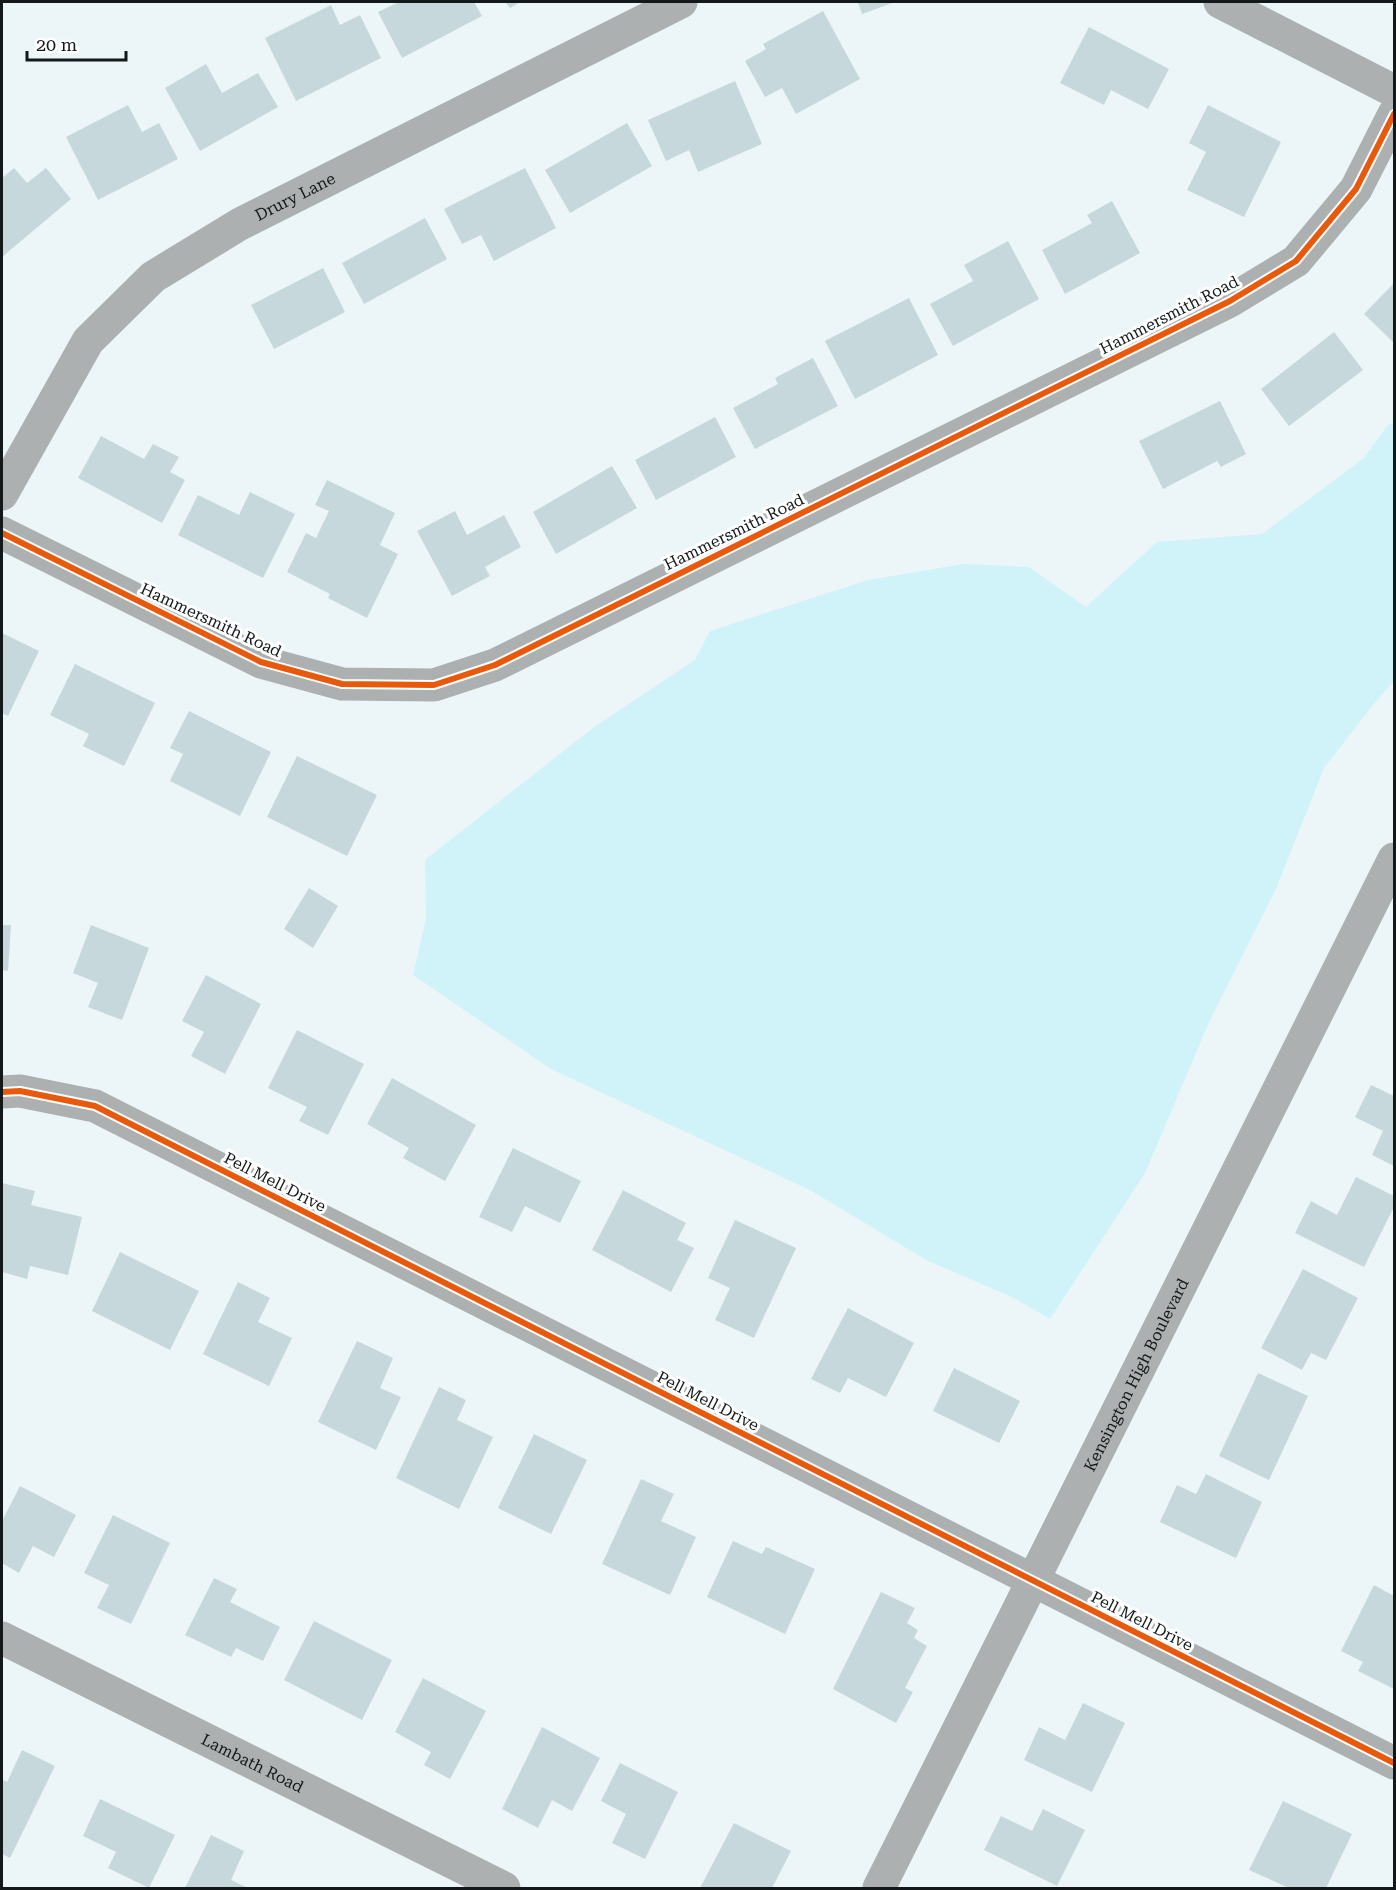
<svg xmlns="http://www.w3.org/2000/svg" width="1396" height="1890" font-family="'Roboto Serif',serif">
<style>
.green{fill:#d0f2f9}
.building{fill:#c6d8db}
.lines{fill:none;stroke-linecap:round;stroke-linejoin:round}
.minor{stroke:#adb0b1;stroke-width:33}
.cycleway-casing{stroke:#fff;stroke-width:10}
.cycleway{stroke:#e8590c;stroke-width:6}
.labels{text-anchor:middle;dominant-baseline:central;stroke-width:6;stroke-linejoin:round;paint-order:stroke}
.street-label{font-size:16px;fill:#13191a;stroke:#fff}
</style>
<rect width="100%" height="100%" fill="#ecf6f8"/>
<path class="green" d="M1394 422V681L1373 705 1324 768 1276 889 1210 1020 1145 1173 1050 1319 1012 1297 926 1260 810 1190 551 1069 413 975 426 918 425 860 594 727 695 660 710 631 868 580 963 564 1029 567 1086 607 1157 542 1262 534 1364 458 1387 426Z"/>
<path class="building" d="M399 2H474L482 16 402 58 378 12Z
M505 2H520L510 8Z
M858 2H895L862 14Z
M331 5 340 25 360 15 381 58 296 101 265 38Z
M823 11 860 79 796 114 782 88 765 97 745 61 766 49 763 44Z
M1089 27 1169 69 1148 109 1111 90 1104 105 1060 83Z
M206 64 222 93 258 73 278 107 200 151 165 88Z
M735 81 762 144 698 172 689 150 666 161 648 120Z
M128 105 142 132 159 123 178 159 98 200 66 137Z
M1208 105 1281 142 1244 217 1187 190 1206 152 1189 143Z
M627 123 652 166 570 213 545 170Z
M14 168 27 183 46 168 71 199 2 257V178Z
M525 168 556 228 494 261 481 235 462 244 444 209Z
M1112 201 1140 253 1065 294 1042 250 1092 223 1087 215Z
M425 218 447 259 364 304 342 263Z
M1008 241 1039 299 953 346 930 304 973 281 964 265Z
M323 268 345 312 274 349 251 305Z
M1394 283V343L1364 314Z
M909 298 938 355 855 399 825 341Z
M1334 332 1363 370 1289 426 1261 389Z
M813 358 838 406 755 449 733 408 778 384 775 378Z
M1220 401 1246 454 1221 467 1217 461 1163 489 1139 441Z
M715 417 736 457 656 500 635 460Z
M101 436 144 459 153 444 179 457 170 472 185 480 162 523 78 478Z
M612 466 637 508 556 554 533 512Z
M327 480 395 513 380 545 398 554 367 618 328 598 330 594 287 572 306 533 316 538 329 511 315 505Z
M250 492 295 514 263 578 178 535 198 495 239 515Z
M455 511 467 535 504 515 521 547 485 567 490 576 452 596 417 531Z
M2 633 39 651 8 716 2 713Z
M75 664 155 703 124 766 83 746 89 734 50 715Z
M189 711 271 752 240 816 170 781 183 754 170 748Z
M297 756 377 795 347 856 267 817Z
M309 888 338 906 313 948 284 929Z
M2 925H11L8 971 2 970Z
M91 925 149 948 122 1020 88 1007 98 983 73 973Z
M206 975 261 1004 225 1074 191 1056 204 1032 182 1021Z
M297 1030 364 1064 328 1135 299 1121 307 1107 268 1088Z
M392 1078 476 1125 445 1181 403 1158 409 1148 367 1124Z
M1371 1085 1394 1096V1166L1372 1155 1383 1131 1355 1117Z
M513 1148 581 1181 560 1223 525 1206 512 1232 479 1217Z
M1356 1177 1394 1196V1207L1364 1267 1295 1233 1311 1201 1337 1215Z
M2 1183 35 1191 31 1205 82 1217 68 1275 30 1266 27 1279 2 1272Z
M623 1190 686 1223 677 1240 694 1248 671 1292 592 1250Z
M735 1220 796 1248 754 1338 715 1320 730 1288 708 1278Z
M120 1252 199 1291 170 1350 92 1311Z
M1303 1269 1358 1298 1326 1360 1311 1353 1302 1370 1261 1348Z
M238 1282 270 1298 258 1322 292 1338 269 1386 203 1354Z
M848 1308 914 1343 886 1397 848 1378 840 1393 811 1379Z
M357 1341 393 1358 380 1388 401 1397 376 1450 318 1422Z
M954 1368 1020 1401 999 1443 933 1411Z
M1258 1373 1308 1396 1269 1480 1219 1456Z
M439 1387 466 1400 457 1420 493 1437 459 1509 396 1478Z
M534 1434 587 1460 551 1534 498 1508Z
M1206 1474 1262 1502 1236 1558 1160 1522 1177 1485 1196 1494Z
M641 1479 674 1494 661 1521 696 1537 670 1595 602 1564Z
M20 1486 76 1515 54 1557 33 1546 19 1573 2 1563V1521Z
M113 1515 170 1543 131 1624 97 1608 109 1585 84 1573Z
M733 1541 762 1554 766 1547 815 1569 785 1634 707 1597Z
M214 1578 237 1589 230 1602 280 1627 263 1661 236 1648 231 1657 185 1635Z
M1374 1585 1394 1596V1689L1358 1671 1363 1662 1341 1651Z
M881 1592 915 1608 907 1623 918 1630 914 1638 927 1646 905 1688 913 1692 896 1723 833 1689Z
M314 1621 392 1660 362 1720 284 1680Z
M423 1678 486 1711 450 1779 424 1765 431 1752 395 1732Z
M1083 1703 1125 1723 1092 1792 1024 1760 1039 1727 1065 1740Z
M542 1727 600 1758 572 1811 552 1800 538 1828 502 1809Z
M22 1750 55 1766 10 1858 2 1854V1779L7 1782Z
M620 1763 678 1792 645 1859 612 1843 626 1814 601 1801Z
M100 1799 175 1835 149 1888 108 1868 116 1852 83 1836Z
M1283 1801 1352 1834 1326 1888H1289L1249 1870Z
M1043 1809 1085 1830 1057 1886 984 1850 1001 1816 1032 1831Z
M734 1823 791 1851 772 1888H700Z
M211 1835 244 1851 231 1880 248 1888H185Z"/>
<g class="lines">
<g class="minor">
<path d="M1220 2 1394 91"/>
<path id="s1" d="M2 494 88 341 153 277 240 224 681 2"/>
<path d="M2 533 261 662 342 684 434 685 495 665 1230 301 1296 261 1356 189 1394 114"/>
<path d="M2 1092 20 1091 95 1106 1394 1763"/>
<path id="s2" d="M2 1638 504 1888"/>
<path id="s3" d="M879 1888 1394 859"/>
</g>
<g class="cycleway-casing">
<path id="cycleway" d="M2 533 261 662 342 684 434 685 495 665 1230 301 1296 261 1356 189 1394 114
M2 1092 20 1091 95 1106 1394 1763"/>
</g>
<use href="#cycleway" class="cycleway"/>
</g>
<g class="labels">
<g class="street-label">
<text stroke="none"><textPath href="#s1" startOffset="430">Drury Lane</textPath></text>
<text transform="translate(1169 315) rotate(-27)">Hammersmith Road</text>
<text transform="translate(734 532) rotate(-26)">Hammersmith Road</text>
<text transform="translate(211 620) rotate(25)">Hammersmith Road</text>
<text transform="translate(275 1182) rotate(27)">Pell Mell Drive</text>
<text stroke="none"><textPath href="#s3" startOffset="574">Kensington High Boulevard</textPath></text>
<text transform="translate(708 1401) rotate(27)">Pell Mell Drive</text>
<text transform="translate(1142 1621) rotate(27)">Pell Mell Drive</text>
<text stroke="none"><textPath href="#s2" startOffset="280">Lambath Road</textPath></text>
</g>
</g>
<rect width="1396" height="1890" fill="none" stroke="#13191a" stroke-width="6"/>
<path d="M27 51v9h99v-9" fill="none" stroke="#13191a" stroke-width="3"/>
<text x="36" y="51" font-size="18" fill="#13191a" stroke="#ffffff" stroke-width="4.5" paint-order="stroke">20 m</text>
</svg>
